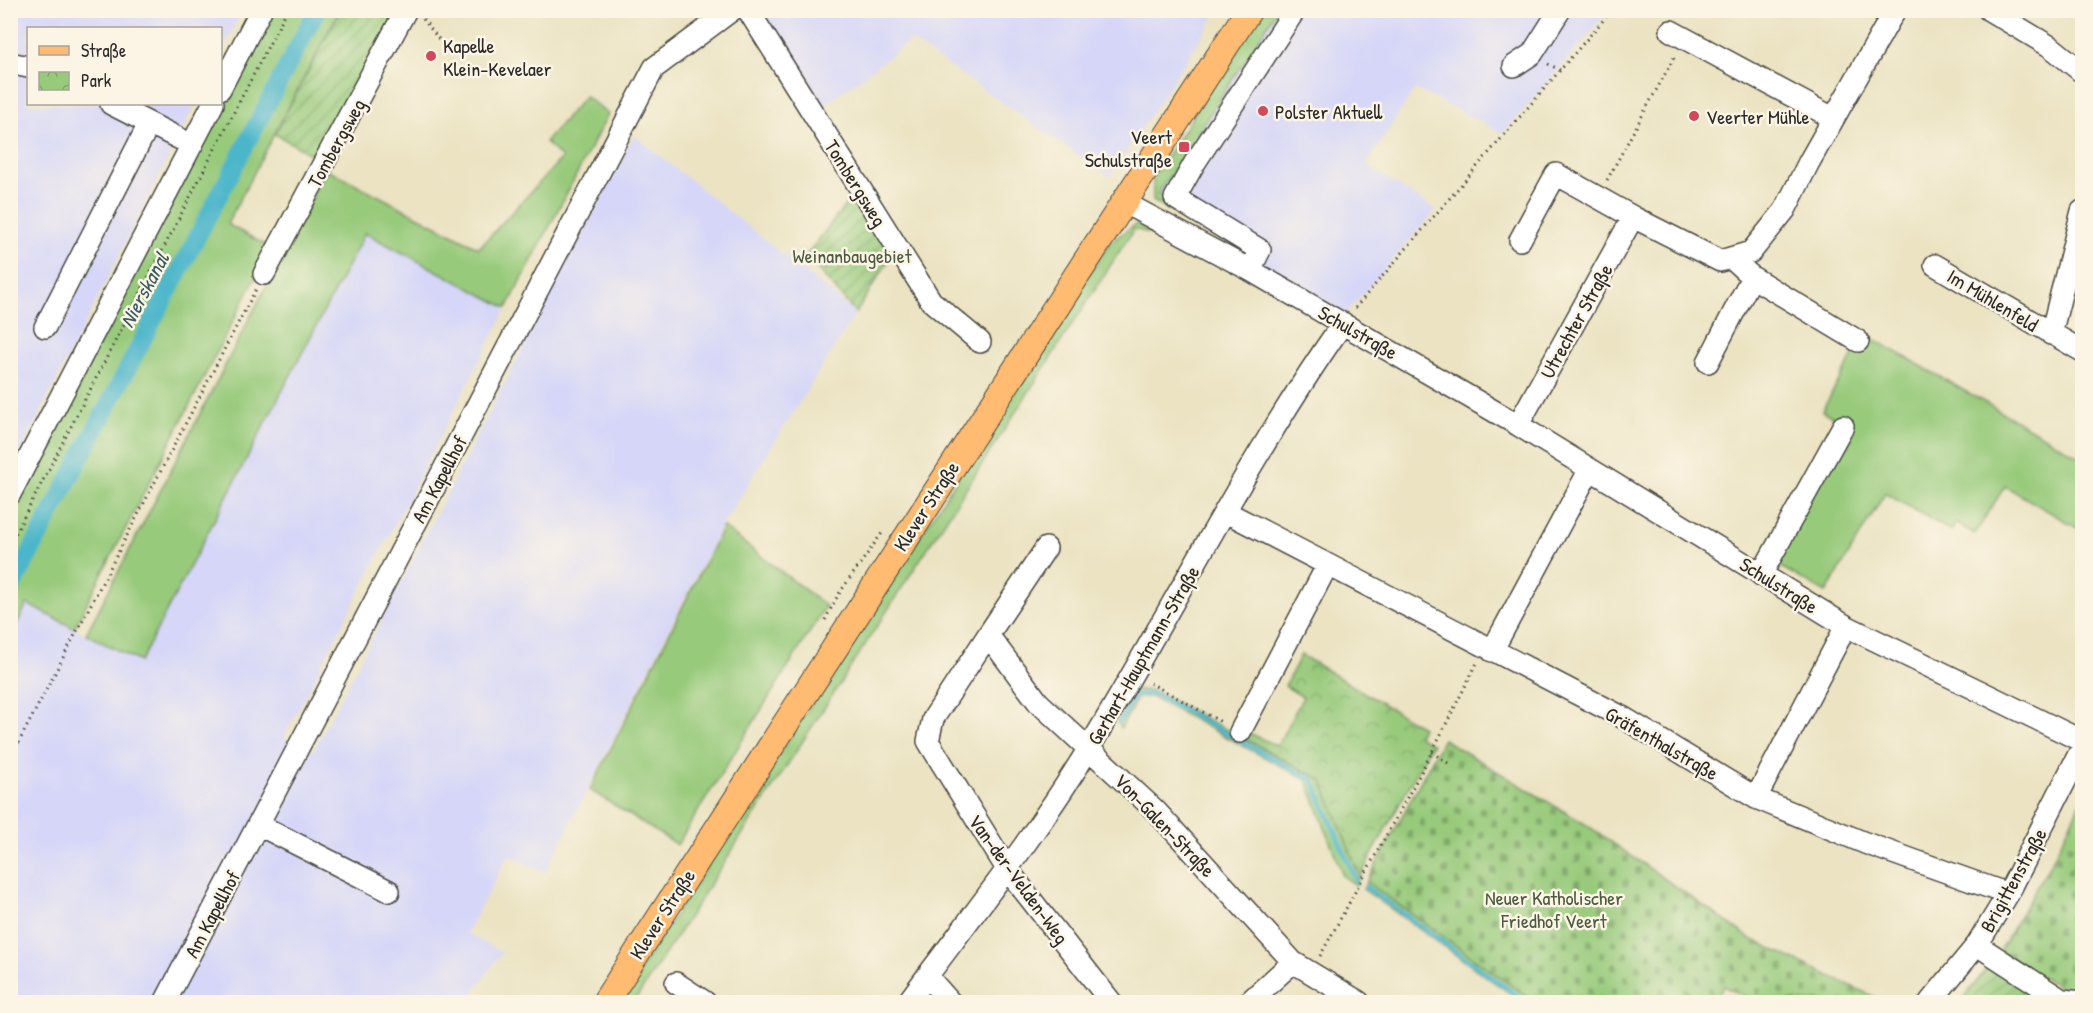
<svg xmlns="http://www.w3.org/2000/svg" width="2093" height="1013" font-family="'Patrick Hand',sans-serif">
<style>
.built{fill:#d6d7f8}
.grass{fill:#98ca7b;stroke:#627a53;stroke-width:1.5}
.cemetery{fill:url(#cemetery-stones);stroke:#627a53;stroke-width:1.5}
.park{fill:url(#park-crowns);stroke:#627a53;stroke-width:1.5}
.garden{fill:url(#garden-furrows);stroke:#627a53;stroke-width:1.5}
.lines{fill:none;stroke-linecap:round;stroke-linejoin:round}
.stream{stroke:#4cb6ca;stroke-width:5}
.canal{stroke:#4cb6ca;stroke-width:18}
.minor-casing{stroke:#484742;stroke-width:24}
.major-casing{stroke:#484742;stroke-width:28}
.path{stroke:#484742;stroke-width:3;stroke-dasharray:1.5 4.5;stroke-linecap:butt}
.minor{stroke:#fff;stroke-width:21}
.major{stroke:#febb71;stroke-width:26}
.poi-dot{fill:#d1495b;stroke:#fcf5e5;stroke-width:2}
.labels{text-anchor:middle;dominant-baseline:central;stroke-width:5;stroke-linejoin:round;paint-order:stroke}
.poi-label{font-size:20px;fill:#2b2b2b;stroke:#fcf5e5;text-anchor:start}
.street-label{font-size:20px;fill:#2b2b2b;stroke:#fcf5e5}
.park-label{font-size:20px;fill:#4c5b43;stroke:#fcf5e5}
.water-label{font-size:21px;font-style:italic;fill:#375c63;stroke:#fcf5e5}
</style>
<defs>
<pattern id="cemetery-stones" width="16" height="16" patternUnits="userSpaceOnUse" patternTransform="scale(1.5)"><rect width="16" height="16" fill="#98ca7b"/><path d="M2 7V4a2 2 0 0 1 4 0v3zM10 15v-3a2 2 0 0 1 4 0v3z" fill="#7ca465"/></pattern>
<pattern id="park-crowns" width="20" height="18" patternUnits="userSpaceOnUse" patternTransform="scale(1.5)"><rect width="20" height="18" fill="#98ca7b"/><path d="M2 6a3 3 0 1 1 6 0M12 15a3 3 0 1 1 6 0" fill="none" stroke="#7ca465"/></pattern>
<pattern id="garden-furrows" width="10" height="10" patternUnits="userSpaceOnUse" patternTransform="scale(1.5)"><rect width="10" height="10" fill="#98ca7b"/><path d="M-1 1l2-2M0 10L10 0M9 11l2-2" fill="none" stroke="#7ca465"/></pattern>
</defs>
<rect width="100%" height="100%" fill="#fcf5e5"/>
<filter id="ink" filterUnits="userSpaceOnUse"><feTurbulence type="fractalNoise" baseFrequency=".0167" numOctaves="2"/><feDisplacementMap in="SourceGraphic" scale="12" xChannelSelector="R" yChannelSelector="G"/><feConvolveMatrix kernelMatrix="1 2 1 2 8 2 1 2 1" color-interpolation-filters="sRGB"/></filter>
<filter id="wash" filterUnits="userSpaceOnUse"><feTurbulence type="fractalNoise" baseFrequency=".008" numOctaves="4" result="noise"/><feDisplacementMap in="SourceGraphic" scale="24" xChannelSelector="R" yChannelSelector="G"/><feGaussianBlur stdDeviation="1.35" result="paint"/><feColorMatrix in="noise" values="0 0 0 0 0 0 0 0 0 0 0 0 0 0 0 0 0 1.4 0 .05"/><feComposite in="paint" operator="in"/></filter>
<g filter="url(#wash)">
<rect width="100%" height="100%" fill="#ebe3c2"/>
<path class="built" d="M11 11H242L221 53 220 28H28V104H195L11 471Z
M759 11H1218L1110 177 911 40 821 108Z
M1277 11H1609L1503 133 1415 89 1366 165 1436 210 1346 313 1178 215 1158 194Z
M634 135 856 313 721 527 545 873 509 855 466 933 502 952 467 1002H11V636L27 603 140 662 365 233 507 308 284 737 313 751Z"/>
<path class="grass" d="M269 11H339L227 224 271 248 74 628 27 604 11 636V512Z
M1260 11H1277L1158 194 1178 215 1153 201V178Z
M585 96 608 114 507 308 365 233 140 662 86 634 327 169 479 248 562 158 545 142Z
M1138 223 1160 236 1134 229 634 1002H619L1110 242Z
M1865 334 2082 458V531L2005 486 1975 534 1956 523 1951 531 1885 493 1826 593 1765 558 1841 420 1822 411Z
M723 527 826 606 677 845 590 790Z
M1134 689 1154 691 1322 780 1360 877 1356 885 1343 876 1307 780 1151 697H1138L1121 728 1116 721Z
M1367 882 1531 999 1536 1002H1522L1363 889Z"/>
<path class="cemetery" d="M1443 739 1585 824 1753 940 1885 1002H1755L1723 986 1715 1002H1536L1531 999 1367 882Z
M2082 800V994L2067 991 2004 955 2001 948 2053 859Z"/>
<path class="park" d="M1301 655 1422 727 1418 736 1432 744 1360 877 1322 780 1242 737 1245 731 1277 746 1303 697 1285 686Z"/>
<path class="garden" d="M340 11H401L319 159 275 134Z
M854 194 892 255 856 313 806 256Z
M1990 964 2053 1002H1961Z"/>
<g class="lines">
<path class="stream" d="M1120 721 1136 695 1154 694 1313 780 1356 880
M1366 887 1526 1002"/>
<path class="canal" d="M10 591 317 10"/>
</g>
</g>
<g filter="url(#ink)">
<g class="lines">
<g class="minor-casing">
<path id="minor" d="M748 10 931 301 980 342
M1989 10 2051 47 2082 72
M1671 31 1833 118
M10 63 28 67
M1514 66 1532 54 1560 10
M220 89 261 10
M111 104 192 145
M1123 202 1250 270 1518 425 1846 626 2082 741
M1520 240 1556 174 1633 217
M1731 258 1752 277 1858 341
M1935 265 2082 351
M1250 270 1260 250 1175 198 1194 164 1295 10
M264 274 406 10
M45 327 149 124
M2051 334 2082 211
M1708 362 1752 277
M1518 425 1633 217 1720 261 1751 252 1785 210 1809 162 1895 10
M10 494 213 104
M1226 512 1624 718 1756 798 1865 843 2008 894
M1761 575 1843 426
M988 635 1046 548
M1492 651 1590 469
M1240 732 1327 566
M1756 798 1846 626
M259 825 389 891
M1977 945 2062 1000 2082 1002
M927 976 950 1002
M676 983 705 1002
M165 1002 654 68 732 10
M908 1002C969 919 1035 837 1089 748 1174 607 1248 458 1343 323
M1111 1002 1007 869 928 741 933 719 988 635 1038 702 1156 811 1293 962 1359 1002
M1249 1002 1293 962
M1930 1002 1977 945 2008 894 2082 748"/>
</g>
<g class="major-casing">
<path id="major" d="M605 1002 1249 10"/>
</g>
<path class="path" d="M423 19 441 42 456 48
M1548 64 1560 70
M1607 180 1676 54
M1355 308 1612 10
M10 544 287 10
M825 620 838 595 882 533
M1150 683 1223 723
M1432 752 1451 765
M10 759 256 289
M1320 956 1432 752 1477 663"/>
<use href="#minor" class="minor"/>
<use href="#major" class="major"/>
</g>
</g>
<g class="poi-dot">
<circle cx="431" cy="56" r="6"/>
<circle cx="1263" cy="111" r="6"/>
<circle cx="1694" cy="116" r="6"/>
<rect x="1178" y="141" width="12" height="12" rx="3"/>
</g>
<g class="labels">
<g class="poi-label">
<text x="443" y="45">Kapelle<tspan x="443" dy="23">Klein-Kevelaer</tspan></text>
<text x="1275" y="111">Polster Aktuell</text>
<text x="1706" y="116">Veerter Mühle</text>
<text x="1172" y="136" text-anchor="end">Veert<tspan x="1172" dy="23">Schulstraße</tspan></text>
</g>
<g class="street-label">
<text transform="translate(336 143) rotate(-61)">Tombergsweg</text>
<text transform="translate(856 183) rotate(58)">Tombergsweg</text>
<text transform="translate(1993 300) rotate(31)">Im Mühlenfeld</text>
<text transform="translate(1576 321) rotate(-61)">Utrechter Straße</text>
<text transform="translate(1358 332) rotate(30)">Schulstraße</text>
<text transform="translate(439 479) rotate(-62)">Am Kapellhof</text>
<text transform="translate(926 506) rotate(-57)">Klever Straße</text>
<text transform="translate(1779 585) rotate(32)">Schulstraße</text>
<text transform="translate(1143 655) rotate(-60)">Gerhart-Hauptmann-Straße</text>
<text transform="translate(1662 743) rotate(30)">Gräfenthalstraße</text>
<text transform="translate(1165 825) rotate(46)">Von-Galen-Straße</text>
<text transform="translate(1019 879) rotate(54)">Van-der-Velden-Weg</text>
<text transform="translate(2013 880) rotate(-61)">Brigittenstraße</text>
<text transform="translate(212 914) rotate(-62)">Am Kapellhof</text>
<text transform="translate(662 914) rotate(-57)">Klever Straße</text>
</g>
<g class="park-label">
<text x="852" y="255">Weinanbaugebiet</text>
<text x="1554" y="897">Neuer Katholischer<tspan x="1554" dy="23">Friedhof Veert</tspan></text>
</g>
<g class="water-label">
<text transform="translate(144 290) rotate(-62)">Nierskanal</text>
</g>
</g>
<rect width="2093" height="1013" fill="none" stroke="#fcf5e5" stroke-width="36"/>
<rect x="27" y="27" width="195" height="78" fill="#fcf5e5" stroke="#a8a49b" stroke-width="1.5"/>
<rect x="39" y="46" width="30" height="9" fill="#febb71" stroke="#a8a49b" stroke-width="1.5"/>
<text x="81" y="57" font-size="18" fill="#2b2b2b">Straße</text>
<rect x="39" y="72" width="30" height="18" fill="url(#park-crowns)" stroke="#a8a49b" stroke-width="1.5"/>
<text x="81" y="87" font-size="18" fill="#2b2b2b">Park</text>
</svg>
